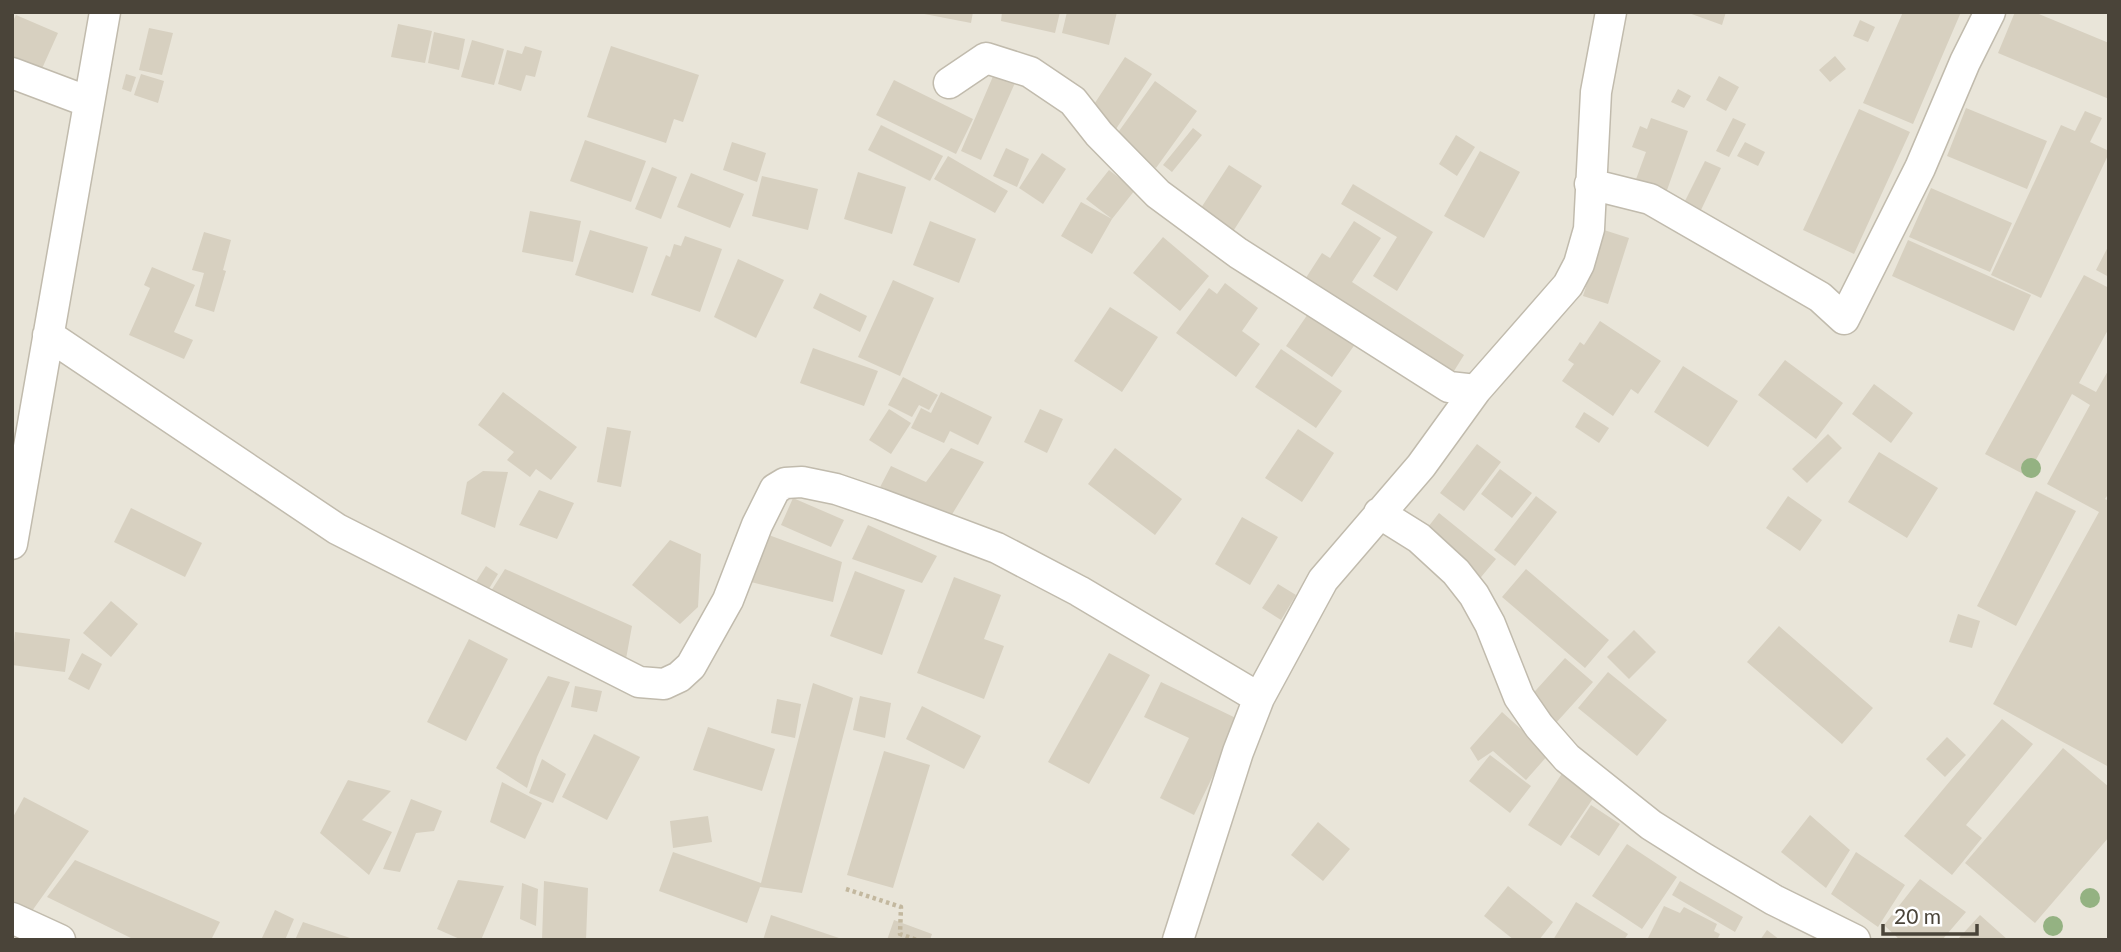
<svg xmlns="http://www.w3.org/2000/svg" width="2121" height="952" font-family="Lato,sans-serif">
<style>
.residential{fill:#e9e5d9}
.building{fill:#d7d0c0}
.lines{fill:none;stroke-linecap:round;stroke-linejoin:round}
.minor-casing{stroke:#c1bbad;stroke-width:33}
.path{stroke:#c3b89f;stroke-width:4.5;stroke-dasharray:3.5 3.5;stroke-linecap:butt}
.minor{stroke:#fff;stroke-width:30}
.tree{fill:#94b282}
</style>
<rect width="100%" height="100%" fill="#f5f3eb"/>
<path class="residential" d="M12 12H2109V940H12Z"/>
<path class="building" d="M914 12H973L971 23Z
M1002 12H1060L1055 33 1001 21Z
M1067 12H1117L1109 45 1062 33Z
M1686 12H1726L1722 25Z
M1903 12H1961L1913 124 1863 103Z
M2015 12H2034L2109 43V99L1998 53Z
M16 15 58 33 40 73 12 61V23Z
M1860 20 1875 27 1868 42 1853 36Z
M398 24 432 31 425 63 391 57Z
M149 28 173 33 162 75 139 70Z
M434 32 465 39 459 70 428 63Z
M472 40 504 49 494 85 461 77Z
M525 46 542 51 535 77 526 75 521 91 498 84 507 50 522 54Z
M611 46 699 75 683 122 674 119 666 143 587 117Z
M1835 56 1846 69 1830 82 1819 70Z
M1125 57 1152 74 1116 129 1089 112Z
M997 67 1018 76 981 160 961 151Z
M126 74 136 77 131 92 122 89Z
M141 74 164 81 158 103 134 95Z
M1719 76 1739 87 1726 111 1706 100Z
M894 80 973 119 956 154 876 115Z
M1155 81 1197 111 1156 168 1114 138Z
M1678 89 1691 96 1684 108 1671 102Z
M1966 108 2047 141 2027 189 1947 156Z
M1859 109 1910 132 1854 254 1803 230Z
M2085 111 2102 118 2090 142 2109 151V153L2041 298 1991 275 2061 125 2075 131Z
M1651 118 1688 131 1666 193 1635 182 1646 152 1632 147 1640 126 1647 129Z
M1733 118 1746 124 1729 157 1716 151Z
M881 125 943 156 930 181 868 150Z
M1193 128 1202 135 1172 172 1163 165Z
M1456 135 1475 147 1457 176 1439 164Z
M585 140 646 161 631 202 570 181Z
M732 142 766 153 757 182 723 170Z
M1745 142 1765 152 1758 166 1737 156Z
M1006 148 1029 159 1017 187 993 176Z
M1480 151 1520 172 1484 238 1444 216Z
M1042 153 1066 169 1043 204 1019 188Z
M948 156 1008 191 995 213 934 179Z
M1705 161 1721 168 1701 210 1684 203Z
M1229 165 1262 186 1232 233 1199 211Z
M652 167 677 177 661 219 635 209Z
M1109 170 1135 190 1112 219 1092 254 1061 236 1081 202 1112 219 1086 199Z
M858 172 906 187 892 234 844 219Z
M691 173 744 194 730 228 677 207Z
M762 176 818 189 808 230 752 216Z
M1353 184 1433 232 1397 291 1373 276 1397 237 1341 204Z
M1931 188 2012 223 1990 272 1909 237Z
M530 211 581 221 573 262 522 252Z
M930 221 976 239 959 283 913 265Z
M1354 221 1381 238 1352 282 1464 355 1449 379 1302 284 1322 253 1330 258Z
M590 230 648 247 633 293 575 275Z
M1604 230 1629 238 1608 304 1583 296Z
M204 232 231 240 223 270 226 271 214 312 195 306 204 273 192 270Z
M685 236 722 249 700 312 651 295 666 255 670 257 674 244 681 246Z
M1163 237 1209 276 1180 311 1133 273Z
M1908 240 2031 295 2014 331 1892 276Z
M2109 245V277L2096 270Z
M738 259 784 280 756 338 714 317Z
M152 267 195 285 174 332 193 340 184 359 129 335 150 288 144 285Z
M2084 275 2109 288V328L2079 383 2096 392 2109 369V493L2105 499 2109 501V767L1993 704 2099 512 2047 484 2090 405 2072 394 2027 476 1985 454Z
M893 280 934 298 900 376 858 357Z
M1225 283 1258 308 1242 331 1260 344 1236 377 1176 333 1209 288 1217 294Z
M820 293 867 316 860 332 813 308Z
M1110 307 1158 337 1122 392 1074 361Z
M1312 308 1358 340 1332 377 1286 346Z
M1600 321 1661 361 1638 394 1631 389 1613 416 1562 381 1574 364 1568 360 1580 342 1584 345Z
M813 348 878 371 864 406 800 383Z
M1281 349 1342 391 1316 428 1255 387Z
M1785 360 1843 403 1816 439 1758 395Z
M1683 366 1738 401 1708 447 1654 412Z
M903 377 938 395 929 410 919 405 912 417 888 405Z
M1874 384 1913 413 1891 443 1852 414Z
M503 392 577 447 551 480 536 469 530 477 507 460 514 452 478 425Z
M941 392 992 417 978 445 950 431 944 443 911 428 921 408 931 413Z
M889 409 911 423 891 454 869 440Z
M1040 409 1063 419 1047 453 1024 442Z
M1584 412 1609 428 1599 443 1575 427Z
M607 427 631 431 621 487 597 482Z
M1298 429 1334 453 1302 502 1265 478Z
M1828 434 1842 448 1807 483 1792 469Z
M1477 444 1501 462 1464 511 1440 493Z
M951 448 984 462 948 521 878 491 891 466 926 482Z
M1115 448 1182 499 1155 535 1088 484Z
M1879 452 1938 488 1907 538 1848 502Z
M1500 469 1532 493 1512 518 1481 494Z
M483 471 508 472 495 528 461 514 467 482Z
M539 490 574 503 557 539 519 525Z
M2036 491 2076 511 2016 626 1977 606Z
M1536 496 1557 512 1515 566 1494 550Z
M1788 496 1822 520 1800 551 1766 528Z
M793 498 844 520 831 547 781 525Z
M131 508 202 543 185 577 114 542Z
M1439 513 1496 559 1477 582 1421 536Z
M1242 517 1278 537 1250 585 1215 564Z
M868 525 937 556 922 583 852 559Z
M766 534 842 562 833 602 751 582Z
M670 540 701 554 698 607 680 624 632 585Z
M486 566 498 574 479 605 466 597Z
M505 569 632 626 626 659 479 610Z
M1526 569 1609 640 1585 668 1502 597Z
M855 571 905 590 882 655 830 636Z
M954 577 1001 595 984 639 1004 646 984 699 917 673Z
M1278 584 1296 595 1281 620 1262 608Z
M111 601 138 624 111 657 83 633Z
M1958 614 1980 621 1972 648 1949 642Z
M1779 626 1873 708 1842 744 1747 662Z
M1634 630 1656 652 1629 679 1607 657Z
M15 632 70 639 65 672 12 665Z
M469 639 508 659 466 741 427 722Z
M82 653 102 664 89 690 68 679Z
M1109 653 1150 675 1089 784 1048 762Z
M1565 658 1593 682 1555 724 1527 700Z
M1608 672 1667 720 1637 756 1578 708Z
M548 676 570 682 537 757 527 788 496 768Z
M1161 682 1240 720 1194 815 1160 798 1189 738 1144 717Z
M813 683 853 698 802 893 760 887 747 923 659 891 673 852 761 883Z
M575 686 602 691 597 712 571 707Z
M860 696 891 703 885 738 853 730Z
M777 699 801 704 795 738 771 733Z
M922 706 981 736 964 769 906 739Z
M1502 712 1549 754 1526 780 1493 751 1478 761 1470 748Z
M2002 719 2033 744 1966 825 1982 838 1952 875 1904 836Z
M708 727 775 749 762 791 693 770Z
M594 734 640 757 607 820 562 797Z
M1947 737 1966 755 1945 777 1926 759Z
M2063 748 2109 787V837L2035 923 1965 863Z
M884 751 930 765 893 888 847 875Z
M1490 755 1531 786 1510 813 1469 781Z
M542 759 566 774 553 803 529 793Z
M1563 772 1596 794 1561 846 1528 825Z
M348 780 391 791 362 820 392 832 369 875 320 833Z
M502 782 542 803 525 839 490 822Z
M24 797 89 831 27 918 12 908V819Z
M411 799 442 811 434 831 416 833 400 872 383 869Z
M1591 805 1620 824 1599 856 1570 837Z
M1810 815 1850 850 1826 888 1781 852Z
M708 816 712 842 673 848 670 821Z
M1318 822 1350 849 1323 881 1291 855Z
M1627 844 1677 877 1642 929 1592 896Z
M1856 852 1905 885 1878 927 1831 894Z
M75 860 220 922 211 940H135L47 897Z
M1920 879 1966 912 1942 940H1900L1884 925Z
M458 880 504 886 481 940H462L437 929Z
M544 881 588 888 586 940H542Z
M1680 881 1743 917 1735 932 1672 895Z
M522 883 538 889 536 926 520 919Z
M1508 886 1553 922 1539 940H1514L1484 916Z
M1576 902 1628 934 1624 940H1553Z
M1664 906 1680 913 1684 907 1717 924 1714 931 1720 934 1717 940H1647Z
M275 910 294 919 285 940H261Z
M771 915 842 939V940H763Z
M1980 915 2008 940H1957Z
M894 920 932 934 930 940H887Z
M303 922 353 939V940H295Z
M1767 930 1780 940H1760Z"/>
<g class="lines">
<g class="minor-casing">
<path id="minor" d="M12 73 89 102
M949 83 986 58 1030 72 1073 101 1099 134 1158 194 1238 253 1449 387 1476 390
M1590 184 1650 199 1820 297 1844 319 1920 168 1965 62 1990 12
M48 335 337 529 639 682 664 684 679 677 691 666 728 600 757 525 775 489 785 483 802 482 836 489 880 504 997 548 1079 591 1259 698
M1379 513 1419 538 1456 572 1474 595 1490 624 1519 697 1539 726 1567 758 1651 825 1705 859 1774 900 1855 940
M12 544 105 12
M12 918 60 940
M1178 940 1238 752 1259 698 1323 580 1421 466 1476 390 1568 285 1579 264 1589 229 1596 92 1611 12"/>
</g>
<path class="path" d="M846 889 901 907 900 934 917 940"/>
<use href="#minor" class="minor"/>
</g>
<g class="tree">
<circle cx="2031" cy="468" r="10"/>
<circle cx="2090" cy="898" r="10"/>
<circle cx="2053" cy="926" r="10"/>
</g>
<rect width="2121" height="952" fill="none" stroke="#4a4439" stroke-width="28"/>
<path d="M1883 924v10h94v-10" fill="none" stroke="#4a4439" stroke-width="3.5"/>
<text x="1894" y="924" font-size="21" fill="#4a4439" stroke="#ffffff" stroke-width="5" paint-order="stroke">20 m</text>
</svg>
